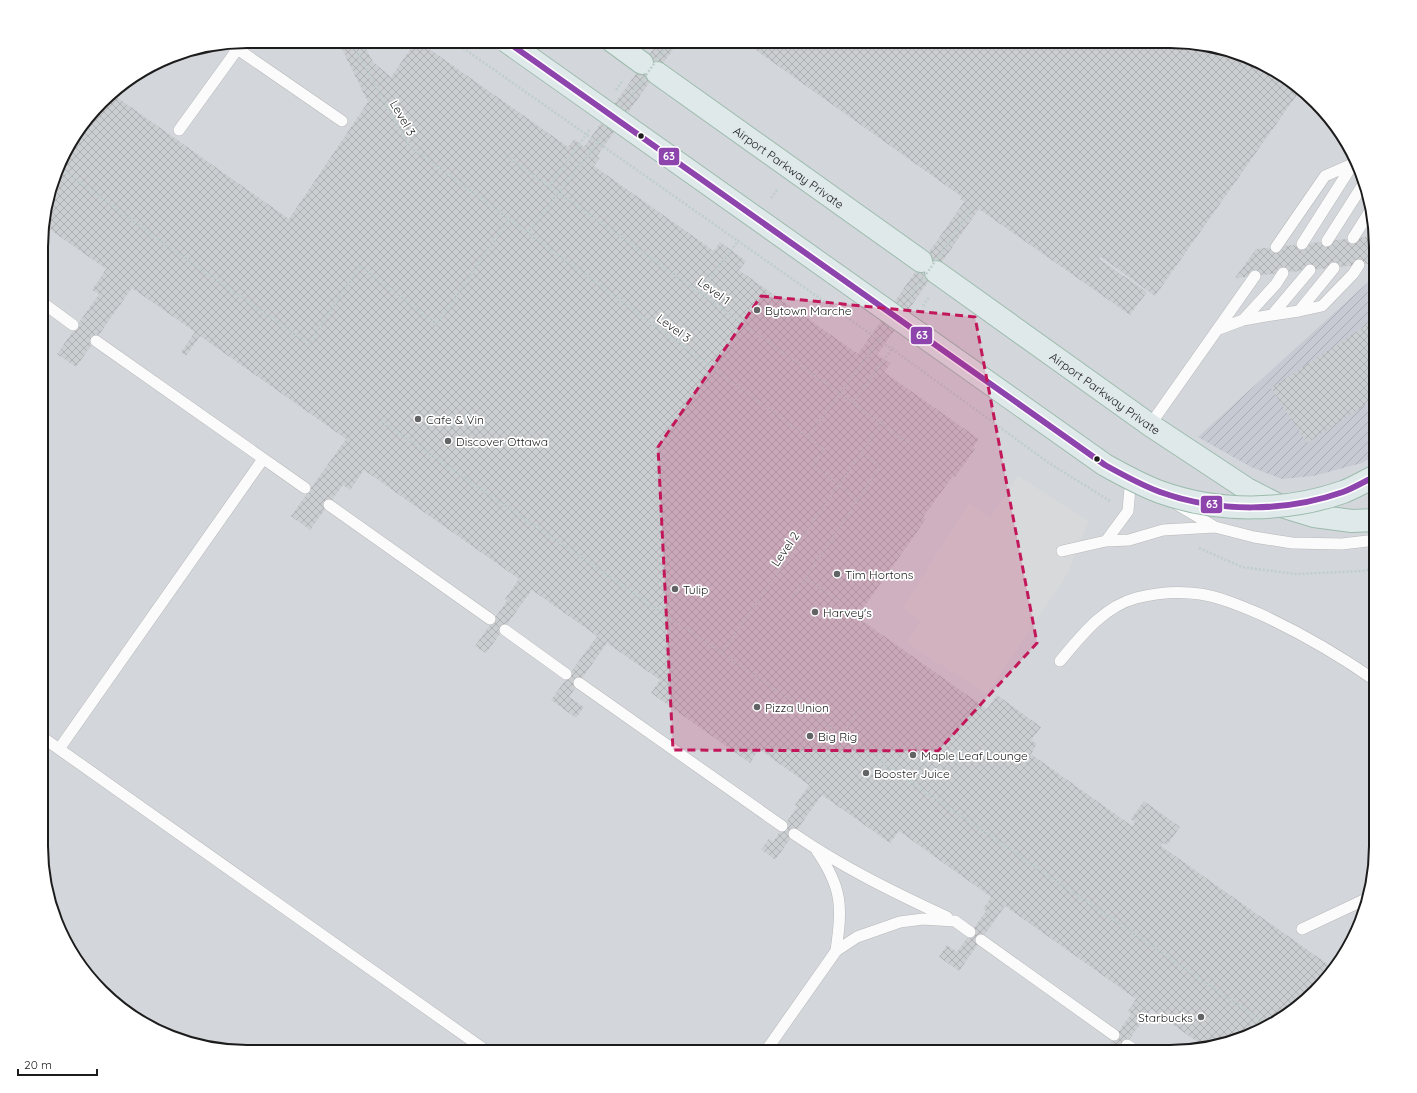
<svg xmlns="http://www.w3.org/2000/svg" width="1417" height="1093" font-family="Quicksand,sans-serif">
<style>
.airport{fill:#d3d6da}
.construction{fill:url(#construction-furrows)}
.parking{fill:#d8d9da}
.building{fill:url(#building-cross-hatch)}
.lines{fill:none;stroke-linecap:round;stroke-linejoin:round}
.service-casing{stroke:#b8b9ba;stroke-width:12}
.trunk-casing{stroke:#9cbcad;stroke-width:24}
.path{stroke:#bfcecc;stroke-width:2.5;stroke-dasharray:2 2;stroke-linecap:butt}
.service{stroke:#fbfbfc;stroke-width:11}
.trunk{stroke:#e0e9ea;stroke-width:22}
.trunk-bridge-casing{stroke:#9cbcad;stroke-width:24;stroke-linecap:butt}
.path-bridge{stroke:#bfcecc;stroke-width:2.5;stroke-dasharray:2 2;stroke-linecap:butt}
.trunk-bridge{stroke:#e0e9ea;stroke-width:22}
.bus-1-casing{stroke:#fff;stroke-width:9}
.bus-1{stroke:#8e44ad;stroke-width:6}
.marked{fill:#c2185b;fill-opacity:0.2;stroke:#c2185b;stroke-width:3;stroke-dasharray:8 5;stroke-linejoin:round}
.bus-dot{fill:#1c1c1c;stroke:#fff;stroke-width:1.5}
.poi-dot{fill:#626364;stroke:#fff;stroke-width:1.5}
.labels{text-anchor:middle;dominant-baseline:central;stroke-width:3.5;stroke-linejoin:round;paint-order:stroke}
.street-label{font-size:12px;fill:#1c1c1c;stroke:#fff}
.poi-label{font-size:12px;fill:#1c1c1c;stroke:#fff;text-anchor:start}
.rim{fill:none;stroke:#1c1c1c;stroke-width:2}
.line-badge{stroke:#fff;stroke-width:1.5}
.badge-label{font-size:11px;text-anchor:middle;font-weight:bold;fill:#fff}
</style>
<defs>
<pattern id="construction-furrows" width="10" height="10" patternUnits="userSpaceOnUse"><rect width="10" height="10" fill="#c7c9d3"/><path d="M-1 1l2-2M0 10L10 0M9 11l2-2" fill="none" stroke="#aaacb5"/></pattern>
<pattern id="building-cross-hatch" width="8" height="8" patternUnits="userSpaceOnUse"><rect width="8" height="8" fill="#cbced1"/><path d="M0 0l8 8M0 8l8-8" fill="none" stroke="#aeb0b3"/></pattern>
</defs>
<rect width="100%" height="100%" fill="#e5e7ea"/>
<path class="airport" d="M247 41H1183L1248 57 1306 92 1355 156 1372 207 1376 247V859L1360 925 1325 982 1261 1031 1210 1048 1170 1052H234L169 1036 111 1001 62 937 41 859 43 220 69 144 111 92 181 52Z"/>
<path class="construction" d="M1376 275V454L1362 463 1313 476 1282 479 1251 467 1198 437Z"/>
<path class="parking" d="M1018 476 1088 521 1068 573 987 694 907 643 921 621 902 609 969 504 991 517Z"/>
<path class="building" d="M338 41H362L373 62 391 77 416 41H418L568 147 574 139 584 147 659 41H679L597 156 600 158 594 166 714 251 720 242 746 261 739 270 858 354 964 202 960 199 962 197 743 41H1183L1248 57 1301 89 1155 296 1101 257 1099 259 1147 292 1130 315 979 209 877 355 891 363 884 372 979 439 973 447 975 449 955 477 953 476 923 517 926 519 857 617 987 709 997 695 1041 727 1031 740 1037 744 1031 754 1132 826 1135 822 1131 819 1144 801 1180 827 1167 845 1163 843 1161 846 1333 968 1325 982 1261 1031 1210 1048H1206L1151 1009 1120 1052H1104L1131 1014 1128 1011 1136 999 1005 906 959 971 939 957 947 945 957 952 986 911 983 909 991 897 899 831 890 843 822 795 775 860 761 849 769 839 773 842 797 807 795 805 809 785 759 749 750 763 651 693 660 680 607 643 569 697 584 707 576 718 551 700 597 636 532 590 486 653 475 646 507 601 505 599 519 579 364 470 350 490 343 485 310 530 291 516 346 439 200 336 186 356 181 352 195 332 132 288 76 367 57 354 99 294 92 290 106 269 45 226 43 229V220L69 144 111 93 289 219 368 102Z
M1375 236 1376 263 1235 278 1256 249Z
M1376 319V398L1307 443 1271 388Z"/>
<g class="lines">
<g class="service-casing">
<path id="service" d="M236 48 342 121
M179 130 234 54 237 43
M1353 238 1372 208
M1327 241 1364 183
M1302 244 1353 164
M1276 247 1325 176 1357 162
M43 303 73 325
M1299 311 1322 306 1353 274 1359 265
M1272 315 1299 311 1334 268
M1243 320 1276 284 1283 273
M1219 329 1243 320 1272 315 1310 270
M96 341 305 488
M1150 425 1255 276
M329 505 490 619
M1178 505 1215 527 1254 537 1292 543 1342 544 1376 540
M1106 541 1128 511 1131 476
M1062 551 1106 541 1129 540 1163 530 1215 527
M505 630 566 674
M1060 661C1081 636 1103 607 1136 598 1156 593 1180 591 1200 594 1220 597 1241 606 1260 614 1301 633 1339 655 1376 681
M579 683 782 826
M42 737 488 1052
M59 749 263 459
M794 834C842 867 895 893 947 917
M817 851C843 889 842 907 836 951
M1302 929 1366 899
M981 940 1114 1035
M1127 1045 1138 1052
M765 1052 836 951 857 937 900 922 923 919 955 921 970 932"/>
</g>
<g class="trunk-casing">
<g id="trunk">
<path d="M612 41 642 63"/>
<path id="s1" d="M657 73 921 261"/>
<path id="s2" d="M936 272 1150 425 1247 489 1278 505 1314 516 1352 521 1376 520"/>
</g>
</g>
<path class="path" d="M351 41 409 146 824 449 813 465 858 500
M453 41 892 349 1049 463 1110 501
M616 90 623 80
M505 155 699 292 911 445
M60 168 162 242 309 344 360 266 437 324 509 219
M549 187 590 129
M771 198 778 189
M528 232 591 151
M699 292 739 240
M923 306 929 297
M853 403 893 347
M381 421 1268 1025
M808 437 871 351
M1199 548 1242 567 1297 574 1363 571 1376 568
M806 578 840 601
M793 597 880 467 862 453
M721 654 882 423
M842 735 859 710"/>
<use href="#service" class="service"/>
<use href="#trunk" class="trunk"/>
<g class="trunk-bridge-casing">
<path id="trunk-bridge" d="M506 41 1105 465C1123 475 1141 485 1160 492 1218 513 1286 512 1343 492 1354 488 1365 481 1376 476"/>
</g>
<path class="path-bridge" d="M630 98 670 41
M591 151 601 137
M910 297 974 206
M871 351 881 337"/>
<use href="#trunk-bridge" class="trunk-bridge"/>
<g class="bus-1-casing">
<path id="bus-1" d="M506 41 1105 465C1123 475 1141 485 1160 492 1218 513 1286 512 1343 492 1354 488 1365 481 1376 476"/>
</g>
<use href="#bus-1" class="bus-1"/>
</g>
<path class="marked" d="M761 296 975 317 1037 643 938 751 673 750 658 447Z"/>
<g class="bus-dot">
<circle cx="641" cy="136" r="3.5"/>
<circle cx="1097" cy="459" r="3.5"/>
</g>
<g class="poi-dot">
<circle cx="757" cy="310" r="4"/>
<circle cx="418" cy="419" r="4"/>
<circle cx="448" cy="441" r="4"/>
<circle cx="837" cy="574" r="4"/>
<circle cx="675" cy="589" r="4"/>
<circle cx="815" cy="612" r="4"/>
<circle cx="757" cy="707" r="4"/>
<circle cx="810" cy="736" r="4"/>
<circle cx="913" cy="755" r="4"/>
<circle cx="866" cy="773" r="4"/>
<circle cx="1201" cy="1017" r="4"/>
</g>
<g class="labels">
<g class="street-label">
<text transform="translate(403 118) rotate(60)">Level 3</text>
<text stroke="none"><textPath href="#s1" startOffset="162">Airport Parkway Private</textPath></text>
<text transform="translate(714 291) rotate(36)">Level 1</text>
<text transform="translate(674 328) rotate(36)">Level 3</text>
<text stroke="none"><textPath href="#s2" startOffset="208">Airport Parkway Private</textPath></text>
<text transform="translate(785 549) rotate(-55)">Level 2</text>
</g>
<g class="poi-label">
<text x="765" y="310">Bytown Marche</text>
<text x="426" y="419">Cafe &amp; Vin</text>
<text x="456" y="441">Discover Ottawa</text>
<text x="845" y="574">Tim Hortons</text>
<text x="683" y="589">Tulip</text>
<text x="823" y="612">Harvey's</text>
<text x="765" y="707">Pizza Union</text>
<text x="818" y="736">Big Rig</text>
<text x="921" y="755">Maple Leaf Lounge</text>
<text x="874" y="773">Booster Juice</text>
<text x="1193" y="1017" text-anchor="end">Starbucks</text>
</g>
</g>
<path d="M0 0H1417V1093H0ZM247 48H1170A199 199 0 0 1 1369 247V846A199 199 0 0 1 1170 1045H247A199 199 0 0 1 48 846V247A199 199 0 0 1 247 48Z" fill="#fff" fill-rule="evenodd"/>
<path class="rim" d="M247 48H1170A199 199 0 0 1 1369 247V846A199 199 0 0 1 1170 1045H247A199 199 0 0 1 48 846V247A199 199 0 0 1 247 48Z"/>
<g class="line-badge">
<rect x="658" y="147" width="22" height="19" rx="4" fill="#8e44ad"/>
<rect x="910" y="326" width="23" height="19" rx="4" fill="#8e44ad"/>
<rect x="1200" y="495" width="23" height="19" rx="4" fill="#8e44ad"/>
</g>
<g class="badge-label">
<text x="669" y="160">63</text>
<text x="922" y="339">63</text>
<text x="1212" y="508">63</text>
</g>
<path d="M18 1069v6h79v-6" fill="none" stroke="#1c1c1c" stroke-width="2"/>
<text x="24" y="1069" font-size="12" fill="#1c1c1c" stroke="#ffffff" stroke-width="3" paint-order="stroke">20 m</text>
</svg>
